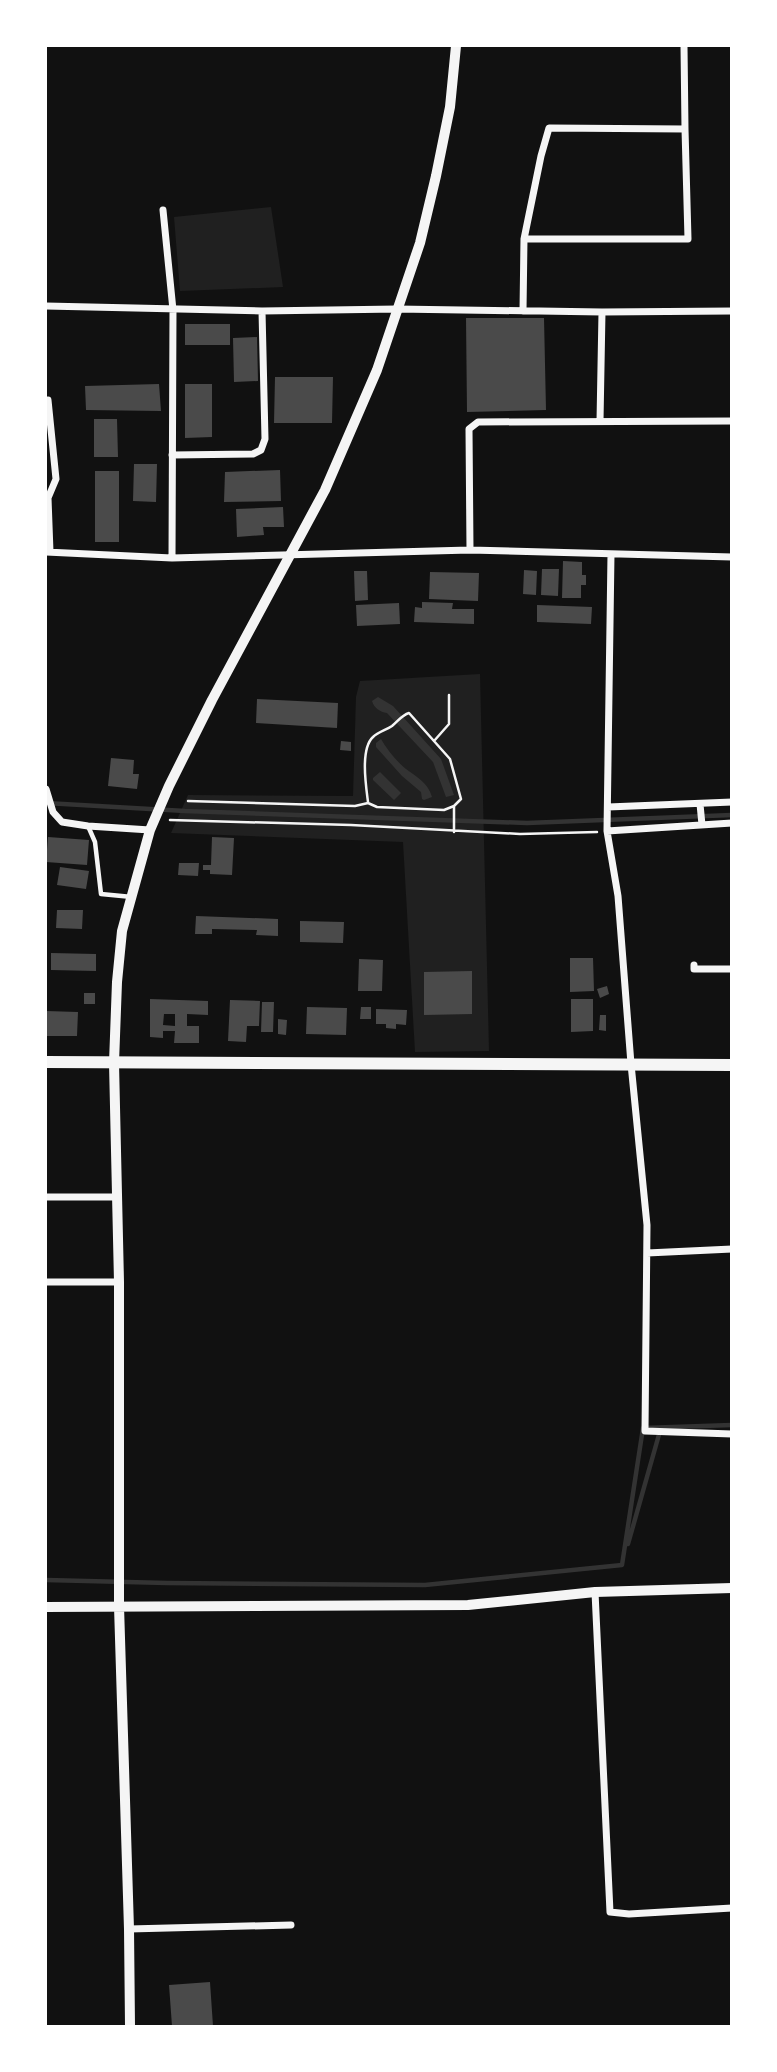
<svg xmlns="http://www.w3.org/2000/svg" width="777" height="2072" font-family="'Public Sans',sans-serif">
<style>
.green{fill:#202020}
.water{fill:#333}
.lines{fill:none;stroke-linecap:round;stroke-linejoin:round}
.stream{stroke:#333;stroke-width:4.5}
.building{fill:#4a4a4a;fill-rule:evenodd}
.path{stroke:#f5f5f5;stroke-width:2.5}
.service{stroke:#f5f5f5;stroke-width:4.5}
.minor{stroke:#f5f5f5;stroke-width:7}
.tertiary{stroke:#f5f5f5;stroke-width:10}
.secondary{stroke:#f5f5f5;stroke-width:12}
</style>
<rect width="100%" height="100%" fill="#111"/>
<path class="green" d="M271 207 283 287 180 291 174 217Z
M480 674 489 1051 415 1052 403 842 171 833 188 795 353 796 356 697 360 681Z"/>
<path class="water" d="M378 697 393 706 441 759 454 795 446 797 433 762 387 713C380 712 374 708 372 701Z
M381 739C386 748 397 762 406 769 417 777 428 783 432 797L424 800 422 799 421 792 402 776 376 747V743Z
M380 772 401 793 394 800 373 780V778Z"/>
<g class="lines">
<path class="stream" d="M46 803 185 811 527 823 732 815
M628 1544 660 1431
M46 1580 167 1583 425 1585 622 1565 643 1428 732 1425"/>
</g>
<path class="building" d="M466 318H544L546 410 467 412Z
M185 324H230V345H185Z
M257 337 258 381 234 382 233 338Z
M275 377H333L332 423H274Z
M159 384 161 411 86 410 85 386Z
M185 384H212V437L185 438Z
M94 419H117L118 457H94Z
M134 464H157L156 502 133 501Z
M280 470 281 501 224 502 225 472Z
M95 471H119V542H95Z
M283 507 284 527H263L264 535 237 537 236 509Z
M563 561 582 562V575H586V585H581V598H562Z
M542 569H559L558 596 541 595Z
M524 570 537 571 536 595 523 594Z
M354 571H367L368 600 355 601Z
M430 572 479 573 478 601 429 599Z
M422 602 453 603 452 609H474V624L414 622 415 607 422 608Z
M399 603 400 624 357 626 356 605Z
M537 605 592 607 591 624 537 622Z
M257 699 338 703 337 728 256 723Z
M341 741 351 742V751L340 750Z
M111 758 134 760 133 774H139L137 789 108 786Z
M48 837 89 840 87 865 46 862Z
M212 837 234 838 232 875 210 874V870H203V865H211Z
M179 863H199L198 876 178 875Z
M60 867 89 871 86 889 57 885Z
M57 910H83L82 929 56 928Z
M196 916 278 919V936L256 935 257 930 212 929V934H195Z
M300 921 344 922 343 943 300 942Z
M51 953 96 954V971L51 970Z
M570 958H593L594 991 570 992Z
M359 959 383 960 382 991H358Z
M472 971V1014L424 1015V972Z
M607 986 609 994 600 998 597 989Z
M84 993H95V1004H84Z
M150 999 208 1001V1015L187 1014V1026H199V1043H174L175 1031H163V1038L150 1037ZM164 1014H175V1026L163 1025Z
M571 999H593V1031L571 1032Z
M230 1000 260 1001 259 1026H247L246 1042 228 1041Z
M262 1002H274L273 1032H261Z
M307 1007 347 1008 346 1035 306 1034Z
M361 1007H371V1019H360Z
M376 1009 407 1010 406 1025 396 1024V1029L386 1028V1024H376Z
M46 1011 78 1012 77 1036H46Z
M600 1015H606V1031L599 1030Z
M278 1019 287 1020 286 1035 278 1034Z
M210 1982 213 2026H172L169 1985Z"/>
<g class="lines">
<path class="path" d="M434 741 449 724V695
M188 801 355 806 368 803 377 807 444 810 454 806V832
M368 802C366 786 360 749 373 737 378 732 386 730 392 726 398 721 402 715 409 713L450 759 461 799 454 806
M170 820 351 825 520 834 597 832"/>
<path class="service" d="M88 826 95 842 101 894 132 897"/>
<path class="minor" d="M684 46 685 129
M163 210 173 310 172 558
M46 306 262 311 397 309 602 312 732 311
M523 311 524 239 541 156 549 128 685 129 688 239H524
M48 400 56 479 48 498 50 552
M600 421 602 312
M172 455 253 454 261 450 265 439 262 311
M470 550 469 429 478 422 732 421
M46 552 172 558 470 550 732 557
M611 554 607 831 618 896 631 1064 647 1225 645 1431 732 1434
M46 789 53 812 62 822 88 826 150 830
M700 804 702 825
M608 807 732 802
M607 831 732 823
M694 965V969H732
M46 1197H117
M647 1253 732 1249
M46 1282H119
M595 1592 610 1912 629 1914 732 1908
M129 1929 291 1925"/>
<path class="tertiary" d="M46 1607 468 1605 595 1592 732 1588
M130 2026 129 1929 119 1606V1282L114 1063 117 982 122 931 150 830 169 786 212 700 325 490 377 370 420 243 436 176 450 107 456 46"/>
<path class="secondary" d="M46 1062 732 1065"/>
</g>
<rect width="777" height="2072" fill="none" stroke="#ffffff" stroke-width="94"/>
</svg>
